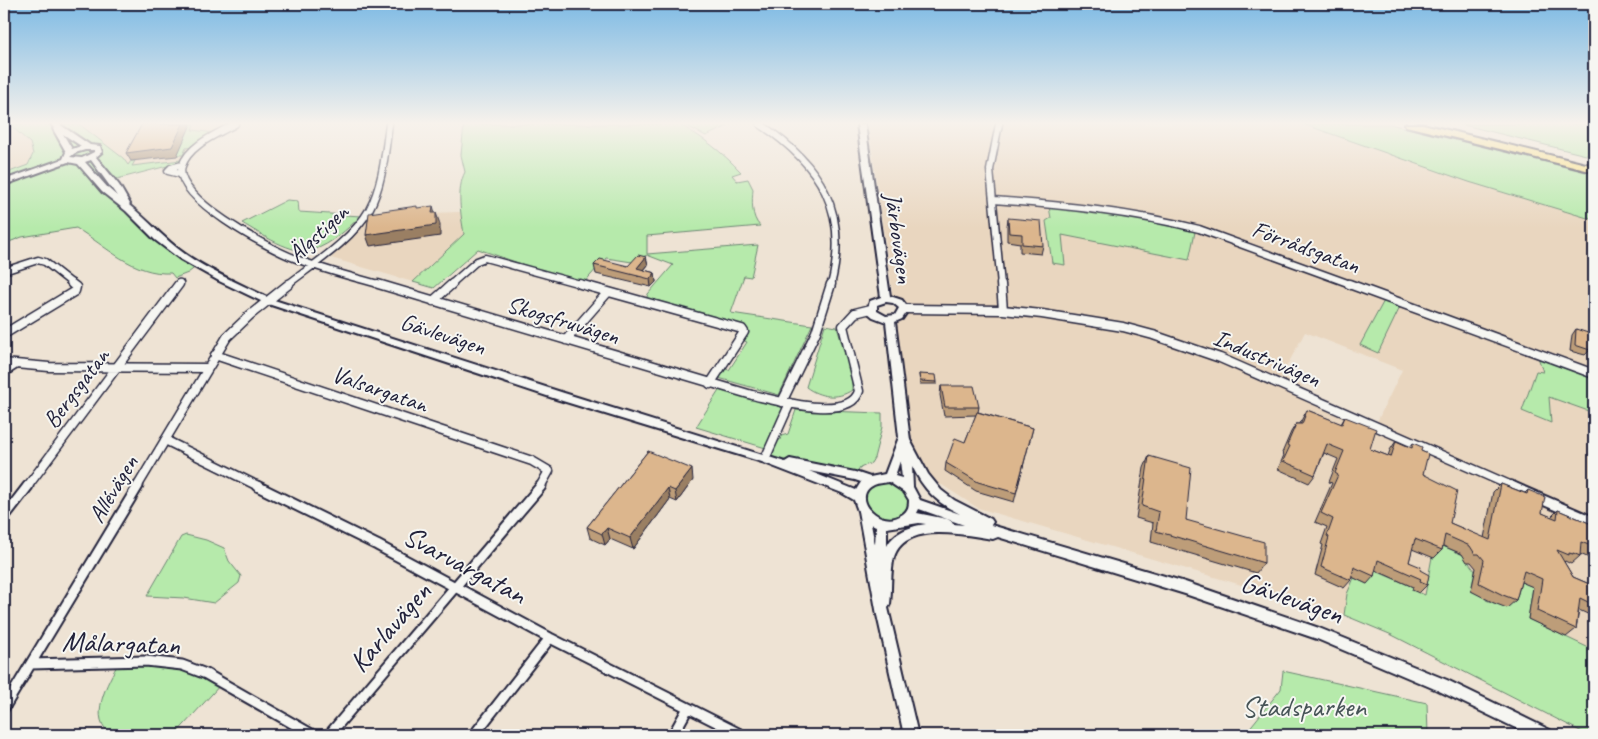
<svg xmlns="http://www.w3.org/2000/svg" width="1598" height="739" font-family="Caveat,sans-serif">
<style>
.built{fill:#e9d6bf;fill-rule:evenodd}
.green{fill:#b6eaab;stroke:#6c8673}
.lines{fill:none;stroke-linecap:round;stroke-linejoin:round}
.street-far2-casing{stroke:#22223b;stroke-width:9}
.street-far1-casing{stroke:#22223b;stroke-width:11}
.street-casing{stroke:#22223b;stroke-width:13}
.secondary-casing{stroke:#22223b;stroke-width:4}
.highway-casing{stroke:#22223b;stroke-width:4}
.street-far2{stroke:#f6f6f2;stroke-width:6}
.street-far1{stroke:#f6f6f2;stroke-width:8}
.street{stroke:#f6f6f2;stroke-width:9}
.secondary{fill:#f6f6f2;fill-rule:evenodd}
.highway{fill:#fbe180;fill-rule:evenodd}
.wall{fill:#bd9d79;stroke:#22223b}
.shaded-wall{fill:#9a7f63;stroke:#22223b}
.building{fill:#dcb68d;stroke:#22223b}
.labels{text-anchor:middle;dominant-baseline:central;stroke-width:4;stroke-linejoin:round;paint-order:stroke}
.street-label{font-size:24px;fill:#22223b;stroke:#f6f6f2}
.near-street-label{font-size:29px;fill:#22223b;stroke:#f6f6f2}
.near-park-label{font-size:29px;fill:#475457;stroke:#f6f6f2}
</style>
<rect width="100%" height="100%" fill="#eee3d4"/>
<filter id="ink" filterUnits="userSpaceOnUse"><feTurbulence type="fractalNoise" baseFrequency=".02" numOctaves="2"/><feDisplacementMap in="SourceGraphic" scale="10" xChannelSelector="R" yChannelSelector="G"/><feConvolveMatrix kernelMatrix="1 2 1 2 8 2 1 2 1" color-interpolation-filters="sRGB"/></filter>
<g filter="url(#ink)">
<path class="built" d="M4 124 12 126 30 143 33 154 28 165 4 174Z
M79 124H230L193 147 181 160 133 166 126 163 123 158Z
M868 124H1303L1469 182 1594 220V735H1588L1392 635 1335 611 1306 604 978 508 942 485 930 487 903 437 890 320 903 312 891 299 892 289ZM1305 332 1402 370 1375 426 1299 393 1303 386 1281 377Z
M460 212 464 234 413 282 331 258 357 232 369 215Z"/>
<path class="green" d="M9 124H79L123 158 128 165 131 161H135L132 166 181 160 179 163 117 179 102 162 98 163 129 209 197 266 188 273 175 278 171 273C133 275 106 246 76 228L22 237 4 244V174L28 165 33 154 30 143Z
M191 124H194L192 130 215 133 193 147 186 148 183 155H177Z
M464 124H678C703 137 722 152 741 172L732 175 737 181 748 179 753 189C752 201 751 217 760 226L647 236V254L758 245 751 277 744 276 731 313 812 325 779 395 715 377 721 368 729 370 747 342 740 339 744 333 645 302 648 294 673 265 647 255 632 262 606 258 582 285 478 249 434 288 413 282 464 234C461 216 456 189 465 172L461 155Z
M683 124H725L728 126 706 136Z
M1303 124H1390L1594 174V220L1469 182Z
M1460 124H1594V157Z
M287 200 298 201 299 212 361 216C347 229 332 244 313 250 293 256 259 233 242 223Z
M1049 207C1098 212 1147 219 1195 232L1189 260 1062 235 1065 265 1052 263 1046 221 1051 218Z
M1386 297 1402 303 1378 353 1360 345Z
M825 325 837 327 852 378V390C838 400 819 397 806 387Z
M1538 357 1594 377V413L1549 397 1551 423 1522 411 1536 371 1543 372Z
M720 389 788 409 775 439 780 440 781 436 788 434 796 410 882 413V427L874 458 871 463 860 468 855 476 765 459 769 449 696 427Z
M880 478 911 490 910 514 883 523 858 501V497Z
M186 535 206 540 224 548 229 561 241 576 239 583 214 603 184 598 147 596 181 537Z
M1437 543 1463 555 1475 571 1471 591 1486 598V600L1494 603 1513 578 1533 587 1528 619 1589 648 1594 625V735H1588L1392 635 1344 615 1347 594 1354 578 1367 584 1371 569 1413 587V590L1425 595 1432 557 1434 558Z
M119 662 182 665 221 684 175 735H113C86 720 108 682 119 662Z
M1283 671 1427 703 1428 735H1244L1281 689Z"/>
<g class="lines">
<g class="street-far2-casing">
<path id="street-far2" d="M235 124C217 134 189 145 182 166 171 197 270 249 294 258 323 270 353 277 382 285
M760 124C820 164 850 212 831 285
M999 124 990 170 1001 285
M180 174 168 171 171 168 182 165
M994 200C1063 205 1132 212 1199 229L1353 285
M4 271 38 260 45 262 74 285
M178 285 180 283
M287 285C314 264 352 240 369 210 383 184 385 153 389 124
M450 285 477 261 485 258 584 285"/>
</g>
<g class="street-far1-casing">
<path id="street-far1" d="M378 284 752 395C775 400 850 422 859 391L843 326 855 313 871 309
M580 284 742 329 744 332 710 384
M1001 284 1003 310
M1349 284 1594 374
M433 301 452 284
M904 309 1003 310 1042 314 1123 327 1153 335 1220 358 1514 487
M4 334 75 291 76 287 72 284
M566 340 608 292
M215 355 532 461 549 471 540 487
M4 363 49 367 207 368
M4 372 15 365
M782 402 816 332 831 284
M165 440 260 487
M765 459 790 403
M27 487 179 284
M137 487 227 337 250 315 289 284"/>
</g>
<g class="street-casing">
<path id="street" d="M257 486 377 545 550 638 742 735
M1511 486 1594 522
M4 517 28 486
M31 664 146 661 182 665 206 674 313 735
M4 708 138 486
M329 735 541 486
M474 735 550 638
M673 735 688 708"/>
</g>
<g class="secondary-casing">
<path id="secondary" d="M51 124H59L90 145 100 146 102 152 96 157 119 185 130 204 129 205C149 221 164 239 185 254 211 272 242 285 271 299L564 393 785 462 790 459 855 472 870 477 885 474 899 437 886 322 873 317 867 312 870 301 881 297 857 124H865L890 296 902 300 909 309 902 319 895 322 910 440 928 474 941 490 954 500 991 519 993 522 991 525 1185 582 1319 628 1447 680 1550 730 1552 735H1530L1437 690 1317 639 1185 594 998 537 993 539C965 535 906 521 894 557 890 572 892 589 890 604L888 608 918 735H904L877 615 858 511 854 500 842 493 762 462 556 399 265 303 219 281 180 259 155 240 126 211 102 192 78 164 68 162 4 185V180L63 159 66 152 53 129 54 128ZM63 134 81 146 72 149ZM85 150H94V152L82 158 70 157 75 153ZM91 160 117 196 108 188 85 162ZM886 302 893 303 899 308 895 315 886 316 877 311V305ZM900 461 902 478 895 476ZM912 466C924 490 936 502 960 514L920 500 913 487ZM809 471 855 480 861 482 856 490ZM889 482 904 492 909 500C909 507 908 510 903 514 881 531 849 497 874 485 878 483 884 483 889 482ZM919 509 964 525 953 524 951 521 947 519 917 513ZM919 523 926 524C911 526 894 532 887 546V528ZM871 524 876 526 875 545Z"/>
</g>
<g class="highway-casing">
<path id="highway" d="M1405 124H1423L1594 166V172L1406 126Z"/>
</g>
<use href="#street-far2" class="street-far2"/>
<use href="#street-far1" class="street-far1"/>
<use href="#street" class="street"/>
<use href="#secondary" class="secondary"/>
<use href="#highway" class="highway"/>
</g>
<path class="wall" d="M1008 218 1043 246 1041 254 1020 252V243L1007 241V226Z
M646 257 648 265 644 270 655 273 656 282 651 287 596 274 594 265 628 266Z
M1576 329 1590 350 1585 355 1570 351 1572 335Z
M919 374 937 382V384H920Z
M941 386 979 407 978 412 1033 428 1014 502 976 491 945 471 946 463 965 442 976 415 944 416 940 395Z
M1307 410 1341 424 1345 417 1370 449 1388 456 1390 450 1396 441 1410 447 1413 443 1421 451 1423 474 1450 523 1484 538 1493 492 1501 484 1525 493 1528 490 1542 513 1551 517 1558 510 1594 525V560L1580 554V556L1571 564 1565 561 1564 562 1573 577 1594 586V617L1579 610 1576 629 1566 637 1528 619 1533 587 1521 582 1516 600 1507 608 1494 603 1471 591 1476 568 1471 562H1467L1462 554 1443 546 1442 550 1434 558 1412 549 1409 562 1420 570 1427 585 1419 593 1412 590 1413 587 1375 570 1374 576 1367 584 1352 577 1351 580 1344 588 1315 575 1323 545 1321 544 1327 527 1315 522 1332 483 1329 482 1338 459 1324 453 1315 475 1309 483 1278 469 1284 455 1282 453 1291 432 1296 424H1300L1302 419Z
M648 451 693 480 677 502 670 499 633 549 610 539 605 545 590 538 587 527Z
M1149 456 1186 520 1264 563 1256 573 1151 542 1153 523 1136 518 1144 468Z"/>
<path class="shaded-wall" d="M183 124H191L177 156 131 161 126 153Z
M433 206 436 216V213L440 224V236L370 246 366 235 432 213Z
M646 257 648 265 638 277 637 268Z
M655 273 656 282 651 287 650 279Z
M692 469 693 480 677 502 675 491Z
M668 488 670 499 633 549 630 538Z
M607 528 610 539 605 545 602 534Z"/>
<path class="building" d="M142 124H183L172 147 126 153Z
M417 206V208L433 206 432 213H436V225L366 235 369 213Z
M1008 218 1041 221 1043 246 1022 244V234L1009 233Z
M638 255 646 257 637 268 655 273 650 279 594 265 600 259 628 266Z
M1576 329 1591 334 1590 350 1575 345Z
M919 374 936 375 937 382 920 381Z
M941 386H974L979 407H945Z
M1307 410 1342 424 1345 417 1376 429 1370 449 1391 457 1396 441 1412 448 1413 443 1422 447 1421 451 1428 454 1423 474 1457 491 1450 523 1490 540 1501 484 1527 494 1528 490 1545 497 1542 513 1557 519 1558 510 1594 525V547L1581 542 1580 556 1573 553V554L1569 553V555L1557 550 1573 577 1594 586V605L1580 598 1576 629 1537 611 1542 579 1524 571 1516 600 1503 595 1479 583 1484 560 1479 554H1475L1470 546 1445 535 1442 550 1415 539 1409 562 1421 567 1420 570 1429 575 1427 585 1420 582 1421 579 1378 560 1374 576 1354 567 1351 580 1321 567 1329 537 1327 536 1333 519 1321 513 1338 475 1335 473 1344 451 1327 444 1315 475 1283 461 1290 446 1287 445 1296 424H1302Z
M977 412 1033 428 1016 493 978 482 946 463 955 438 965 442Z
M648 451 692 469 675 491 668 488 630 538 607 528 602 534 587 527Z
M1149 456 1191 468 1186 520 1264 542V563L1156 531 1159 512 1142 506Z"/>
</g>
<linearGradient id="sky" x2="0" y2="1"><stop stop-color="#7dbae4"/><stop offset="0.54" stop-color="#f7f2ec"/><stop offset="1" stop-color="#f7f2ec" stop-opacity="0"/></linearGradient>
<rect width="1598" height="228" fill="url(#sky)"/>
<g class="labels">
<g class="street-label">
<text transform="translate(318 233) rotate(-43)">Älgstigen</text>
<text transform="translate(899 238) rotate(82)">Järbovägen</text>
<text transform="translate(1306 247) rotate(20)">Förrådsgatan</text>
<text transform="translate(563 320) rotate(17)">Skogsfruvägen</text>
<text transform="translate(443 334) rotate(18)">Gävlevägen</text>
<text transform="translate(1267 358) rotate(23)">Industrivägen</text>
<text transform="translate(76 388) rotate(-53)">Bergsgatan</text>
<text transform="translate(380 389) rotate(19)">Valsargatan</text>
<text transform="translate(113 489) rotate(-59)">Allévägen</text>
</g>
<g class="near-street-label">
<text transform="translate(465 565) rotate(28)">Svarvargatan</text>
<text transform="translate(1292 598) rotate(19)">Gävlevägen</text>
<text transform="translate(390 627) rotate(-49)">Karlavägen</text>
<text transform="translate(121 643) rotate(2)">Målargatan</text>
</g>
<g class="near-park-label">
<text x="1304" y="706">Stadsparken</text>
</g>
</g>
<rect width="1598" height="739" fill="none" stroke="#f6f6f2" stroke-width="20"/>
<rect x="10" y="10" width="1578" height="719" fill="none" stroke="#22223b" stroke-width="2" filter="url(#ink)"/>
</svg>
